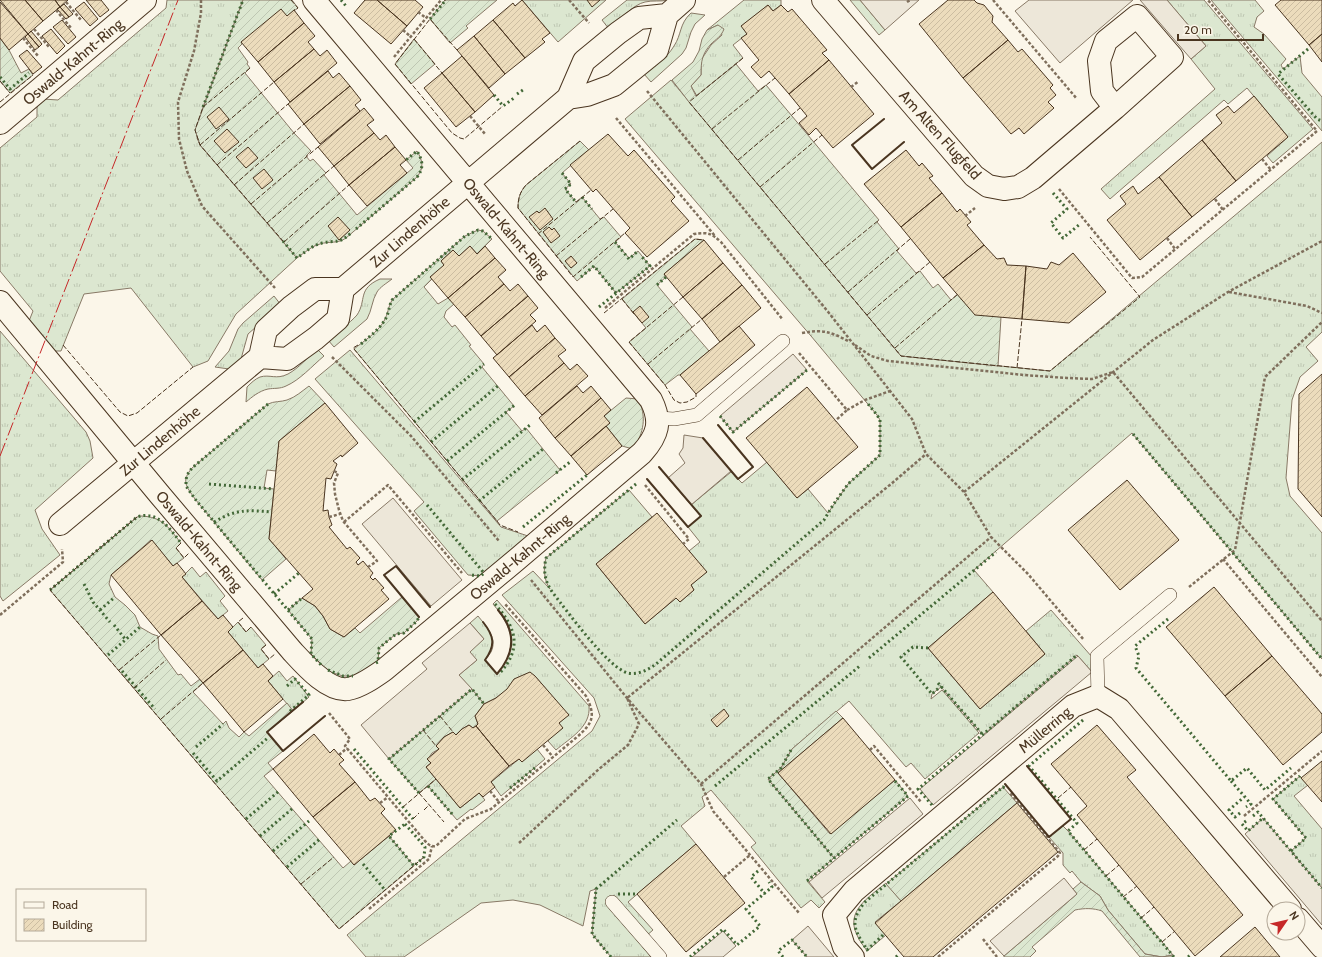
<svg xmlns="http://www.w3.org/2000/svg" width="1322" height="957" font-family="Cabin,sans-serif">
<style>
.grass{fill:url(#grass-tufts);stroke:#887966}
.garden{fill:url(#garden-furrows);stroke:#887966}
.parking{fill:#ede7d9;stroke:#887966}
.building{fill:url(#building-hatch);stroke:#4a3520}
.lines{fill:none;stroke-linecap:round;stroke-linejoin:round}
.lane-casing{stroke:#4a3520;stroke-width:14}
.street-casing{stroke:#4a3520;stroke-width:24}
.path{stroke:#7f6f5c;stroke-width:2.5;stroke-dasharray:3 2;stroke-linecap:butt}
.lane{stroke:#fbf6e9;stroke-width:13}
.street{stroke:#fbf6e9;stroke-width:22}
.hedge{stroke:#436837;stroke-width:3;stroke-dasharray:2 3;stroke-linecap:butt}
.fence{stroke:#4a3520;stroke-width:1;stroke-dasharray:5 2;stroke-linecap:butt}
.wall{stroke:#4a3520;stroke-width:2}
.power{stroke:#c62828;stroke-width:1;stroke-dasharray:14 3 2 3;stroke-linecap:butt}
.labels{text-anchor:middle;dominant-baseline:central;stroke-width:3;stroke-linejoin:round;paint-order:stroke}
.street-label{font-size:15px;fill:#4a3520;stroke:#fbf6e9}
</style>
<defs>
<pattern id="grass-tufts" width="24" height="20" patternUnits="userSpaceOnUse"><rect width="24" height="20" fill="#dce7d0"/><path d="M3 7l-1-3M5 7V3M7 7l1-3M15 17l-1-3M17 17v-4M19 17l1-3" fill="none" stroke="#bec7b2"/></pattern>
<pattern id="garden-furrows" width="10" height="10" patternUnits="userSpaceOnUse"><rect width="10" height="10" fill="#dce7d0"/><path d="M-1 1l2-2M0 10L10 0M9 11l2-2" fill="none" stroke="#bec7b2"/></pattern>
<pattern id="building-hatch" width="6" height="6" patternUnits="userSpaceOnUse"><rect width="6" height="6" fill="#ecdcbc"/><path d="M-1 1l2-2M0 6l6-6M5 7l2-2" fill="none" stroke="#ccbda1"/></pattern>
</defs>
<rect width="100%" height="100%" fill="#fbf6e9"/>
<path class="grass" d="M167 0H243L203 107 197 138 200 145 297 258 236 314 208 361 193 367 131 288 84 294 61 351H54L29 321 33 311 0 271V148L37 117V104L43 99 58 100 166 8Z
M522 0H606L558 42Z
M627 0H668C660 2 653 0 645 2 634 4 618 21 609 29L602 20Z
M744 0H781V5L773 11 768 5 742 26 747 34 733 45 743 58 697 96 691 86 701 75V60L711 45 722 35 718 25 707 30Z
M850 0H860L885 30 879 35Z
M1167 0H1204L1313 129 1273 163 1267 156 1288 137 1247 88 1228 104 1224 100 1110 199 1101 189 1215 89 1191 59 1206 46Z
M1211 0H1255L1264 11 1257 17 1254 27 1264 34 1286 59 1281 65 1283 69 1300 56 1302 73 1322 97V131Z
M691 13 705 15 695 24 691 32 686 48 682 54 651 82 644 74C654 66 667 58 674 46 682 34 679 24 691 13Z
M671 80 901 356 1050 371 1322 142V332L1306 347 1318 361 1300 377 1292 400 1286 478 1290 496 1322 533V659L1132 433 974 570 993 592 928 648 980 709 1045 654 1026 631 1051 610 1092 657V672L1077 655 983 735 941 687 932 694 931 699 942 690 979 733 925 779 911 763 906 767 849 701 792 749 781 768 768 779 834 858 807 881 825 902 819 908 811 900 801 908 751 847 756 843 711 790 702 797 705 806 681 826 696 844 628 902 653 930 639 942 651 957H611L592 934 596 889 590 891 583 926 540 905 513 900 481 903 404 957H366L347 935 592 731 600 716 594 698 502 595 533 571 550 589C544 580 543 569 546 558L629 490 652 517 596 564 645 624 676 598 680 602 694 590 691 585 706 572 689 551 700 542 688 527 701 516 691 505 731 472 742 483 767 462 797 498 808 489 828 513 848 484 880 455V420L877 415 811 336 625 119Z
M380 279H392C387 283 380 287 377 292 372 300 372 310 367 319L334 347 328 340C336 333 350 323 357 315 367 300 357 289 380 279Z
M274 296 281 305 248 334 241 359 229 369 215 367 229 351 238 329 243 323Z
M0 331 86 432 90 441 93 458 35 510 42 529 60 555 3 601 0 596Z
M317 349 324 356C312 366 300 380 286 386 280 389 274 388 268 389 259 391 252 397 246 402L247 387C251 383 255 379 260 377 270 374 276 380 288 374 299 368 308 357 317 349Z
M350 350 501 527 528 536 481 576 468 575 414 511 424 502 315 379Z
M192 567 200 577 206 572 225 596 220 601 228 611 218 619 182 577Z
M497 600 589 706C591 727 570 738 556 750L548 741 559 723 568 715 535 676 530 673 496 698 484 704 459 675 477 660 469 652 484 639 470 623 478 616C486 626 498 638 491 652 490 654 487 657 485 660L497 674C519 648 513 628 493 604Z
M238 622 246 632 251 627 266 645 261 649 269 659 258 668 228 632Z
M279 671 287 681 293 676 309 697 293 711 268 681Z
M537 749 545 759 501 796 491 782 519 759Z
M1300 776 1308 785 1294 796 1322 829V888L1291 851 1306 838 1273 799Z
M436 779 460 808 479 793 485 800 472 810 471 809 457 820 428 786Z
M1063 826 1068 831 1173 955 1162 957 1145 954 1108 910 1100 896 1081 882 1072 871 1070 873 1063 865V853L1049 837Z
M886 883 901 901 875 922 886 935 867 951C864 946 859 941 857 935 845 911 869 897 886 883Z"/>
<path class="garden" d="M243 0H292L298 8 287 16 241 42 242 44 238 48 248 62 247 64 250 68 245 73 294 133 311 151 306 156 310 161 313 159 326 173 324 175 357 215 413 168 406 160 417 151C423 161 424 168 417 177L346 238C338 244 329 241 320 244 312 246 304 253 297 258L200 145 195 130Z
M445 0H497L466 26 468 28 450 43 430 19Z
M718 25 724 29C721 37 716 39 711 44 702 54 701 61 701 75L691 86 696 96 736 64 758 91 766 85 879 220 877 222 899 249 897 251 916 273 920 271 933 288 938 284 951 300 958 294 1001 317 998 366 901 356 689 102 672 80 693 62 699 51 702 39 707 30Z
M0 38 9 50 21 73 29 69 33 75 10 93 0 81Z
M414 39 435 64 411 84 395 64Z
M580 141 589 150 562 173 571 184 565 189 576 202 582 197 600 219 604 217 621 237 615 242 629 258 638 251 650 266 616 293 594 266 577 281 518 208C518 198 520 192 526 185Z
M478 230 483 231 492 239 477 254 470 246 459 256 453 250 441 261 444 265 432 279 424 287 438 304 448 298 454 304 446 311 444 317 452 327 455 325 471 345 469 346 484 364 482 367 514 406 506 412 522 431 526 428 560 470 497 521 354 349C364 341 378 332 384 321 388 314 388 307 392 300L465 236Z
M695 239 704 240 664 274 666 277 657 285 692 327 690 329 709 351 680 375H678L665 385 629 342 646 328 622 299Z
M309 386 325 403 279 441 276 471 267 470 264 488 274 489 269 539 286 559 262 580 195 499C186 486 181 481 192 468L268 404C274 401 281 402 287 400 296 397 302 391 309 386Z
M626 398 638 399C647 416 644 433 633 449L622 446 606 426 604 416Z
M141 516C163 517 168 527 181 543L176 548 184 558 173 566 151 540 111 575 109 584 115 597 125 605 135 615 140 627 152 634 158 636 159 649 178 675 181 674 191 686 200 679 203 683 193 692 223 724 226 721 229 728 239 737 244 732 249 736 287 703 293 711 267 732 283 751 268 763 273 769 264 776 343 868 351 861 354 865 389 836 414 866 339 929 50 590 137 517Z
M402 597 419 617 417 621 404 633 396 634 379 648 378 662 357 676H343L330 672 322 666 311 654 312 639 288 610 302 598 315 606 323 616 330 629 344 637 355 628 360 633Z
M472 689 484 704 475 716 478 724 473 728 469 725 462 729 456 735 453 732 444 737 436 746 439 749 432 753 428 759 431 763 426 767 436 779 419 793 389 759Z
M836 711 843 718 778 773 830 834 895 780 908 796 834 858 768 779 781 768 792 749Z
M1003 787 1017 803 901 901 886 884Z
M1081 882 1100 896 1108 910 1145 954 1162 957 1173 955 1174 957H1140L1102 911C1093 908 1085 908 1075 910L1032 947 1036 951 1030 957H1004V956L1077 894 1073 889Z"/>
<path class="parking" d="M860 0H919L885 30Z
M1029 0H1133L1060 63 1015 11Z
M1140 0H1167L1206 46 1191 59Z
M793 354 807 370 733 432 720 416Z
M684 435 703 438 731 471 691 505 668 478 685 463 679 454 683 448Z
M393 498 462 580 431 606 362 524Z
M470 623 484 639 470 652 477 660 459 675 472 689 389 759 361 725 427 669 422 663Z
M1078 656 1092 672 933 805 920 789Z
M910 798 923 814 822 898 809 882Z
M1263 818 1322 888V925L1245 834Z
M1064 878 1077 894 1004 956 990 941Z
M808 926 834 957H807L792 940Z
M723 931 736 946 723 957H692Z"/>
<path class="building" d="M0 0H25L43 21 28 34Z
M25 0H55L60 7 43 21Z
M55 0H68L60 7Z
M86 0H101L109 10 100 17Z
M365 0H377L407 26 391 44 354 13Z
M377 0H415L423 7 407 26Z
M522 0 550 33 542 39 545 42 525 58 493 20 513 3 515 6Z
M587 0H600L592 7Z
M948 0H974L977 3 984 5 993 16 992 22 1008 40 963 78 919 24Z
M1281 0H1322V34L1309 45 1275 5Z
M0 2 28 34 9 50 0 38Z
M84 2 98 19 90 26 75 9Z
M64 4 73 14 69 17 60 7Z
M768 5 773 11 781 5 788 12 792 9 827 50 822 53 829 60 789 94 769 71 761 78 751 67 759 60 741 38 747 34 741 26Z
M60 7 69 17 66 19 57 9Z
M281 9 287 16 294 10 304 23 258 62 241 42Z
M62 20 76 37 68 44 53 27Z
M493 20 525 58 505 74 474 36Z
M304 23 315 36 308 42 314 49 274 82 258 62Z
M51 29 65 46 57 54 42 36Z
M31 31 42 44 39 47 28 34Z
M28 34 39 47 35 50 25 37Z
M1322 34V62L1309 45Z
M474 36 505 74 489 88 457 50Z
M1008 40 1018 52 1022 49 1053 85 1050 88 1056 95 1048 102 1054 108 1024 134 1019 128 1011 134 963 78Z
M314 49 320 56 327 50 337 63 290 102 274 82Z
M27 50 42 67 33 74 19 56Z
M462 56 494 95 475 112 442 73Z
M829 60 874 114 833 148 816 128 809 135 799 123 807 116 789 94Z
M328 71 333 78 339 73 350 86 304 124 288 104Z
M442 73 475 112 456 127 424 88Z
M350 86 361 100 355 105 360 111 320 144 304 124Z
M1254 96 1288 137 1236 181 1202 140 1222 123 1216 115 1228 106 1234 113Z
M219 107 229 119 216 129 207 117Z
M364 108 374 120 367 125 374 133 334 166 318 147Z
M227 129 239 142 225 153 214 141Z
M374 133 380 140 386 135 395 147 349 185 334 166Z
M608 134 628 156 634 150 675 197 671 201 689 221 647 257 625 233 630 228 596 189 593 192 570 165Z
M1202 140 1236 181 1192 217 1159 177Z
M248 147 258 158 246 168 236 157Z
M395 147 406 160 400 165 407 173 367 206 349 185Z
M906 150 919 166 922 163 933 176 929 178 942 193 901 227 864 184Z
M264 169 273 180 262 189 253 178Z
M1159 177 1192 217 1140 260 1107 220 1126 204 1120 196 1133 186 1138 194Z
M942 193 957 212 960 209 971 222 967 225 984 245 943 278 901 227Z
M545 208 553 219 540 230 529 217 537 211 539 213Z
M338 217 350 230 339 240 328 226Z
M549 227 552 230 554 228 560 236 551 243 543 232Z
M704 240 723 263 683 297 664 274Z
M984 245 997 259 1004 258 1007 265 1026 266 1022 319 975 315 943 278Z
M470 246 477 254 485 246 495 258 448 298 430 277 444 265 441 261 453 250 459 256Z
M1073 253 1106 292 1069 323 1022 319 1026 266 1047 269 1051 262 1059 265Z
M571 256 577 263 571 268 565 261Z
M495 258 506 270 498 277 504 284 465 317 448 298Z
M723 263 742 285 702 319 683 297Z
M504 284 510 291 518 284 528 296 481 336 465 317Z
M742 285 761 308 720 342 702 319Z
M528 296 538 308 530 315 536 321 497 355 481 336Z
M640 306 649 317 642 323 633 312Z
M532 325 537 332 545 325 555 338 509 377 493 358Z
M739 326 755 345 696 394 680 375Z
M555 338 566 350 558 356 564 363 525 396 509 377Z
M564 363 570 370 577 364 588 376 542 415 525 396Z
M1322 374V517L1298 489 1299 394Z
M577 386 583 393 591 386 601 398 555 438 539 418Z
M807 387 858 447 797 498 746 438Z
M601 398 611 410 604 416 610 423 571 456 555 438Z
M325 403 358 443 342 457 341 455 333 461 337 464 331 479 326 478 323 511 328 510 329 517 332 525 329 527 347 549 350 547 360 558 356 562 358 565 363 561 373 573 370 577 373 580 375 578 384 588 381 590 389 599 344 637 330 629 323 616 315 606 302 598 313 589 269 539 279 441Z
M606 426 622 446 587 475 571 456Z
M1127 480 1179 540 1120 590 1068 530Z
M657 513 707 572 691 585 694 590 680 602 676 598 645 624 596 564Z
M152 540 173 566 177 563 182 569 186 574 182 577 202 601 161 635 111 575Z
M1214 587 1272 656 1225 696 1166 627Z
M993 592 1045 654 980 709 928 648Z
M202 601 218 619 223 615 233 627 228 632 243 650 203 683 161 635Z
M243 650 258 668 263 664 273 676 268 681 283 699 244 732 203 683Z
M1272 656 1322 714V732L1283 765 1225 696Z
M530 672 535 676 569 715 559 723 563 728 522 762 519 759 509 766 476 726 478 724 475 716 484 704 496 698 507 689 514 679Z
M724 709 729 716 717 727 711 720Z
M843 718 895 780 831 834 778 773Z
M469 725 473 728 476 726 509 766 491 782 495 787 490 791 483 797 479 793 460 808 426 767 431 763 427 759 439 749 436 746 444 737 453 732 456 735 462 729Z
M1097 725 1136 770 1127 777 1243 915 1195 956 1077 815 1087 806 1051 764Z
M314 734 330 753 334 749 339 755 344 760 339 764 355 782 313 817 273 769Z
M1322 761V802L1301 778Z
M355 782 370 801 375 798 385 809 381 813 396 830 354 865 313 817Z
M1017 803 1058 852 933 957H904L875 923Z
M696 844 745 903 686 952 637 894Z
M1255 927 1280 957H1220Z"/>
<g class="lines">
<g class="lane-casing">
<path id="lane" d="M658 418 674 419 697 415 783 341
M1098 696 1097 656 1170 595
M612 902 660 957"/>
</g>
<g class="street-casing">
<path id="street" d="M823 0 974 176 988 186 1004 189 1018 187 1033 178 1115 108 1172 57 1137 16 1106 41 1099 61 1102 91 1115 108
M568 98 587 95 614 85 657 50 667 15
M0 123 145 0
M0 302 160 495 292 651C304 664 328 692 348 689 360 687 374 677 384 670L515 561 642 453C658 435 662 422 651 400L314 0
M260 357 287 359 316 338 338 319 343 289 568 98 584 61 618 33 639 18 667 15 684 0
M60 524 260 357 266 330 291 307 315 289H343
M1298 919 1322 947
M853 957 844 947 834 915 854 891 1073 706 1098 696 1119 709 1290 909"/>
</g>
<path class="path" d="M201 0V13L194 51 178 102 179 139 187 171 202 206 275 288
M569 0 589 23
M993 0 1077 99
M66 2 81 20
M907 2 910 0
M56 10 71 28
M418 12 426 18
M34 29 49 47
M403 30 411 37
M23 38 38 56
M394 57 441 0
M851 87 859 81
M647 91 829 313 912 419 926 454 964 492 991 537 1028 574 1084 640
M470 116 485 134
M616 118 715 236
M1262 159 1271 170
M1059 189 1132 278 1142 277 1317 131 1208 0
M1215 199 1223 210
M965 216 975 208
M1167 238 1175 249
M1229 292 1307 306 1322 313
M605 308 694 234C708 232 711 233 721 242L783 320
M802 333C824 329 831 332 850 342
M855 345 871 356 888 361 1024 375 1067 378 1092 379 1113 372 1322 621
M799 353 847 410 835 421
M332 357 411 436 499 541
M847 410 865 400 890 391
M334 471 338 473 334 483 335 494 339 510 343 521 377 561 368 567
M645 485 689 539 683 544
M964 492 1153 340 1228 292 1322 241
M329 517 340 514
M344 522 388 485 462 573
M1223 559 1322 677
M531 580 627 698 701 784 713 811 799 913
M1189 587 1235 550 1265 377 1322 322
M0 615 63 562 62 549
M329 713 350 739 345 746 425 841C429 845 431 847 436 846L465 819 491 809 577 737C593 723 596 716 586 696L505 604
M543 745 553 757
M870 750 874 746 921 802
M339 755 347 748
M701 784 991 537
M490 791 499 802
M380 803 388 797
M1244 816 1322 751
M519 843 599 769 628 745 639 724 627 698 891 484 926 454
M724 877 750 855
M369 909 429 859 432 846
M983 939 997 957
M938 957 1058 856 1060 853 1010 793"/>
<use href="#lane" class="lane"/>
<use href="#street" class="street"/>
<path class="hedge" d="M341 0 346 6
M430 19 445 1
M1308 49 1278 74 1317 119 1322 121
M0 77 10 89 29 73
M517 94 523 90
M494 95 503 106 514 98
M203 107 243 0
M562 173 571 184 565 189 576 202
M1053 193 1067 209 1051 223 1063 238 1080 224
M582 197 592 209
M356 229 417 177C424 168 423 161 417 151L406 160
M283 241 297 258C305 252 313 245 322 243 337 240 339 244 351 233
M615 242 629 259 638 251
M581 277 594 266 616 293
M657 285 666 277
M599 307 650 266 642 257
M361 344C370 336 380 329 386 318 389 312 389 306 392 300L465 236 478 230 483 231 492 239
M268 404 192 468 187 475 186 480V486L195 499 312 639 311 654 322 666
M720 416 733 432 807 370
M414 422 484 364
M1133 434 1322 659
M431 442 499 385
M447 461 516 404
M556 473 570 462
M462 480 530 425
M209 484 274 489
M636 484 546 558C543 572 545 582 553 593 567 611 609 669 628 673 638 675 648 670 656 664L824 520 833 505 848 484 880 455V420L877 415 868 404
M479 501 543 449
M427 505 484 573 481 576 470 575
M214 522C236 509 247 510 272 512
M523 527 587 475
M84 584 93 602 110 622
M50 590 137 517C158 510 170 529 181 543
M274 594 299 573
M495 604C516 628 523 648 499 674
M100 610 115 597
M288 610 302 598
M1168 619 1135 646 1139 656 1136 668 1231 781 1247 768 1265 790 1291 768
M114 625 125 639
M928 648 913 647 901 657 932 694 941 686
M108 655 140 627
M869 658 996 552
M376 663 378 662 379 648 396 634 404 633 417 621 419 617
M328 670 343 676H353
M122 671 155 709
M938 683 983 735
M287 686 295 679 309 695 289 712
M1083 720 1029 766 1077 823 1068 831 1174 957
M196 747 223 724
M354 749 413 819
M791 750 781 768 768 779 834 858
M193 753 217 781 269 737
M1231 781 1251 804 1246 807
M428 786 453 815
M715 786 861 665
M510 788 536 767
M419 793 389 759 472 689 484 704
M932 805 918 789 1077 655
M1240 813 1235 817 1229 810 1244 797
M1253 816 1258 812 1322 888
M246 819 279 791
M1246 821 1242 824 1248 831 1263 818
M405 824 425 847 424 857 414 866 389 836Z
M260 836 293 808
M273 851 309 821
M1291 851 1306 838 1273 799 1300 776
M363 864 385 890
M287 867 321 838
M758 871 751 877 765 894
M807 881 908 796 895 781
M618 894H637
M883 935 867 950C854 929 849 922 865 902L1003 787 1006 789
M611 957 592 934 596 889 677 820
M690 957 723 929 737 945 760 926 746 909 772 887 769 882
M783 957 778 951 792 940 807 957
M896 957 898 955 899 957
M1188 957 1192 954"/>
<path class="fence" d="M291 0 298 8 294 10
M445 1V0
M414 39 442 73
M457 50 430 19 395 64 452 133 460 138 464 139 503 106
M743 58 689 102 901 356 1050 371 1140 297 1090 237
M250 68 203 107 195 130 200 145 283 241
M0 81 10 93
M0 102 33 75
M712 129 775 78
M580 141 526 185C520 192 518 198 518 208L573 277 625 233
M200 145 274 82
M738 160 800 108
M217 165 288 104
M234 185 304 124
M760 187 822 135
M251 204 318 147
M267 223 334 166
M538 234 591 190
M284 242 349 185
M556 256 613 209
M825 264 879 220
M848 292 910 239
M683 297 629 342 665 385 674 400 680 403 687 402 696 397V394
M622 299 634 314
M604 313 695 239 704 240
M867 315 930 262
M63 345 120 412 128 416 137 413 193 367
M358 345 353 348 354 349 497 521 500 525 518 532
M895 348 958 294
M648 364 702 319
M1017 368 1022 319
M137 517 50 590 339 929 424 857
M181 543 176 548 184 558 189 553
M243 618 238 622 246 632 251 627
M266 645 261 649 269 659 275 654
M119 670 161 635
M134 688 166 660
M440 716 453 732
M161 719 203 683
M423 730 436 746
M419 793 444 822
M1058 798 1071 787
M403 807 436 779
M424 810 429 805
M413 819 419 813
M1084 850 1097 839
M1106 876 1119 865
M301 884 334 857
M1123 897 1137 886
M1141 918 1154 907
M1162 942 1175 931"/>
<path class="wall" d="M884 119 852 145 872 169 904 142
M703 438 738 479 753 467 718 425
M647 479 688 527 701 516 659 467
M419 617 384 575 396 566 430 607
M483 622C494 636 496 645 485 660L497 674C515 653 517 632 498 610
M303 702 267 732 283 751 325 716
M1005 784 1049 837 1071 819 1027 766"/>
<path class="power" d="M0 456 178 0"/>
</g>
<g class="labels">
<g class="street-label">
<text transform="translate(73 62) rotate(-40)">Oswald-Kahnt-Ring</text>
<text transform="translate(940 135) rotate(48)">Am Alten Flugfeld</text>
<text transform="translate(506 228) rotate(50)">Oswald-Kahnt-Ring</text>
<text transform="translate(410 232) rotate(-41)">Zur Lindenhöhe</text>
<text transform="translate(160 441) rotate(-40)">Zur Lindenhöhe</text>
<text transform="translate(199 541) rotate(50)">Oswald-Kahnt-Ring</text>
<text transform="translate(520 557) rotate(-40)">Oswald-Kahnt-Ring</text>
<text transform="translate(1045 730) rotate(-40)">Müllerring</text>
</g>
</g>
<rect x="16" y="889" width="130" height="52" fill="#fbf6e9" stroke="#b4a999"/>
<rect x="24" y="902" width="20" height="6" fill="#fbf6e9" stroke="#b4a999"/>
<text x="52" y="909" font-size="12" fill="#4a3520">Road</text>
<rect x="24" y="919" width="20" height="12" fill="url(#building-hatch)" stroke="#b4a999"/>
<text x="52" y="929" font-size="12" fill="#4a3520">Building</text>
<g transform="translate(1286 921) rotate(56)"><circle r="19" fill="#fbf6e9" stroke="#b4a999"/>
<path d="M0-3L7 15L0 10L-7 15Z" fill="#c62828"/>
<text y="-6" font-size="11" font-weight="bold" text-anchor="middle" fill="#4a3520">N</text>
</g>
<path d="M1178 34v6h85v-6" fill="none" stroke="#4a3520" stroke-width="2"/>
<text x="1184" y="34" font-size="12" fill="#4a3520" stroke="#fbf6e9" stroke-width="3" paint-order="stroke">20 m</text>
</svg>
